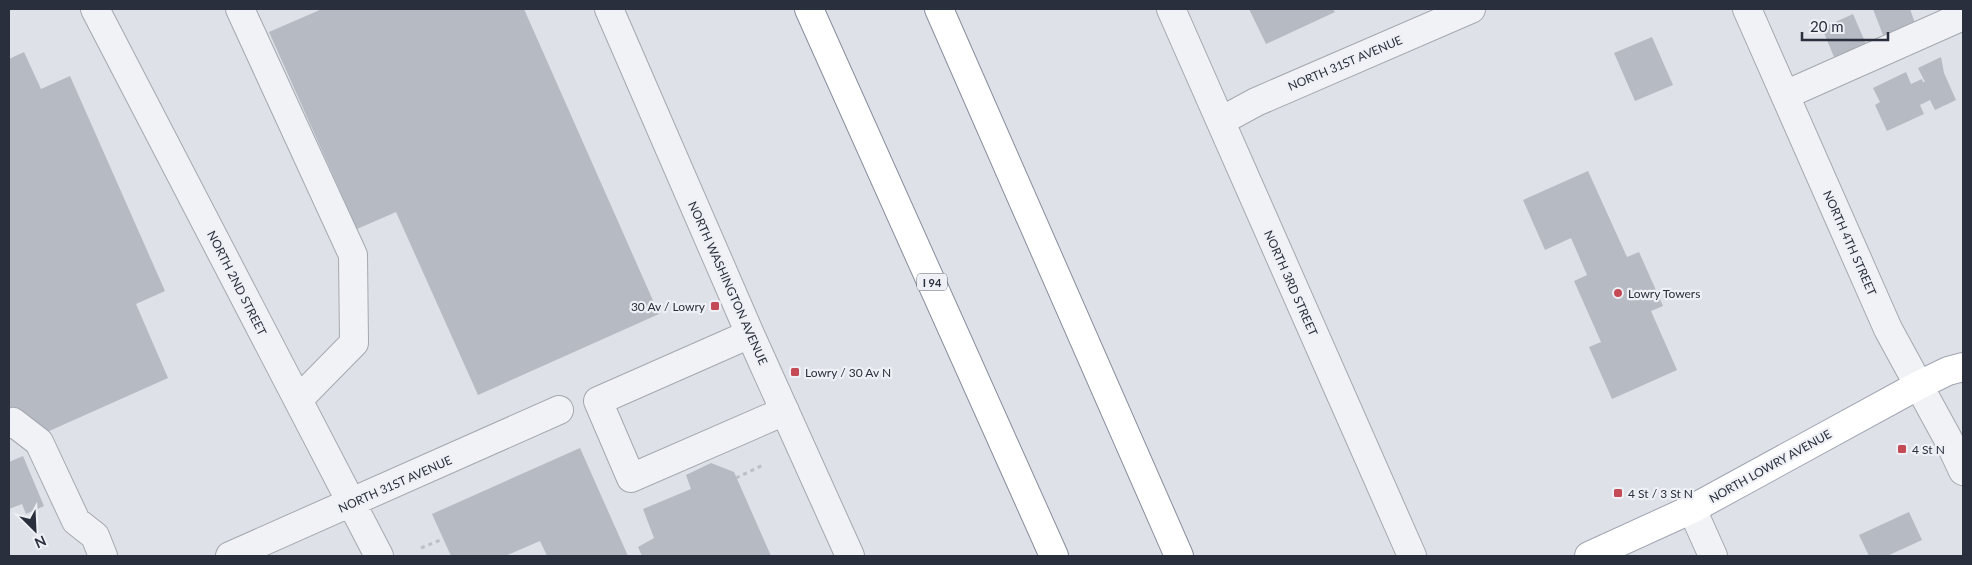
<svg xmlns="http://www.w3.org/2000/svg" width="1972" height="565" font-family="Lato,sans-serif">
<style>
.building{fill:#b6bac3}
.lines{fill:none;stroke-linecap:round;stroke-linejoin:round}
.minor-casing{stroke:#a4a8b0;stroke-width:30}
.major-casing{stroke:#9fa5b2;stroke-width:30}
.highway-casing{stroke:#878e9c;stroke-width:30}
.path{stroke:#bdbfc5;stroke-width:3;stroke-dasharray:4 4;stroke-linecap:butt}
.minor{stroke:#f1f2f5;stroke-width:28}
.major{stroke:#fff;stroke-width:28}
.highway{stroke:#fff;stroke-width:28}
.poi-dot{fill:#c44b55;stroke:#eef0f5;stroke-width:2}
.labels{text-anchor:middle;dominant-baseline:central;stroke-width:4.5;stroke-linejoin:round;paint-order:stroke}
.shield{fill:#eef0f5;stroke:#646974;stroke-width:1}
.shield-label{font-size:11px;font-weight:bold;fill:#292f3c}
.street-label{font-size:12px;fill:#292f3c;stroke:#eef0f5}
.poi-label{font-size:12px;fill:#292f3c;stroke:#eef0f5;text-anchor:start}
</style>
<rect width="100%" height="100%" fill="#dee1e7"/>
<path class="building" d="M322 9H524L659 314 478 395 396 212 357 229 269 32Z
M1249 9H1333L1335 12 1266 44Z
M1873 9H1910L1915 23 1883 35Z
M1853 14 1866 44 1834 57 1822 28Z
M1652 37 1673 85 1635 101 1614 53Z
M24 52 41 89 70 76 165 291 136 304 168 378 47 432 9 406V59Z
M1941 57 1944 73 1956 100 1935 110 1930 100 1920 105 1924 114 1887 131 1875 105 1880 102 1873 88 1906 72 1911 84 1922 79 1923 82H1925L1918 68Z
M1588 171 1627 257 1639 252 1663 306 1651 311 1677 370 1612 399 1589 347 1601 342 1574 281 1587 275 1571 238 1545 250 1523 200Z
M580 448 628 556H547L540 541 505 556H451L432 514Z
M23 456 44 506 26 514 22 504 9 509V462Z
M711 463 734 472 771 556H642L638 547 654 538 643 509 691 489 686 475Z
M1909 512 1922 540 1887 556H1869L1859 535Z"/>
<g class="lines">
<g class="minor-casing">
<path id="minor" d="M95 9 379 556
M240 9 353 255 354 343 298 400
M609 9 750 334 850 556
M1171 9 1412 556
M1747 9 1888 329 1948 439 1963 471
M1785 95 1963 16
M1221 121 1256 102 1471 9
M750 334 598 401 631 478 785 411
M9 424 13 422 39 442 76 521 95 536 103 556
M1692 509 1713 556
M230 556 559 410"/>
</g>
<g class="major-casing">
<path id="major" d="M1589 556 1692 509 1919 385 1948 371 1963 367"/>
</g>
<g class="highway-casing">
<path id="highway" d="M809 9 1054 556
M939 9 1179 556"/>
</g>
<path class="path" d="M736 478 763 465
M421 548 443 539"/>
<use href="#minor" class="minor"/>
<use href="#major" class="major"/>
<use href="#highway" class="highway"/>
</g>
<g class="poi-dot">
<circle cx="1618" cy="293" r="5"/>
<rect x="710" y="301" width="10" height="10" rx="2.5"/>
<rect x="790" y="367" width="10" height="10" rx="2.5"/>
<rect x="1897" y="444" width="10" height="10" rx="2.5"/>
<rect x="1613" y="488" width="10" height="10" rx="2.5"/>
</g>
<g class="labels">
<rect class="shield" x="917" y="273.5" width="30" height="17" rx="4"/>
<g class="shield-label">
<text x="932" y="282">I 94</text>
</g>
<g class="street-label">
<text transform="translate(1345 63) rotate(-23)">NORTH 31ST AVENUE</text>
<text transform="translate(1850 243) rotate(66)">NORTH 4TH STREET</text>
<text transform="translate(237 283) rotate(63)">NORTH 2ND STREET</text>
<text transform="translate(728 283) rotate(66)">NORTH WASHINGTON AVENUE</text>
<text transform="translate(1291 283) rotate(66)">NORTH 3RD STREET</text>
<text transform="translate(1770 466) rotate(-29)">NORTH LOWRY AVENUE</text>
<text transform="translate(395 484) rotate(-24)">NORTH 31ST AVENUE</text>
</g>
<g class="poi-label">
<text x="1628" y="293">Lowry Towers</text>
<text x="705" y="306" text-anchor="end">30 Av / Lowry</text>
<text x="805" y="372">Lowry / 30 Av N</text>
<text x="1912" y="449">4 St N</text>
<text x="1628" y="493">4 St / 3 St N</text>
</g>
</g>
<rect width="1972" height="565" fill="none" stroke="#292f3c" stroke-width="20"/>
<g transform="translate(35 530) rotate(156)" stroke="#eef0f5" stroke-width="4" paint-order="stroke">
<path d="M0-4L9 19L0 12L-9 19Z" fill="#292f3c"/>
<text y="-8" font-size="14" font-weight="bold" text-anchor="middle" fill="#292f3c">N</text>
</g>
<path d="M1802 32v8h86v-8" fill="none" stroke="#292f3c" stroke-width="2.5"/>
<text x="1810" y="32" font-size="15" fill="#292f3c" stroke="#eef0f5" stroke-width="4" paint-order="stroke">20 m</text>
</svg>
